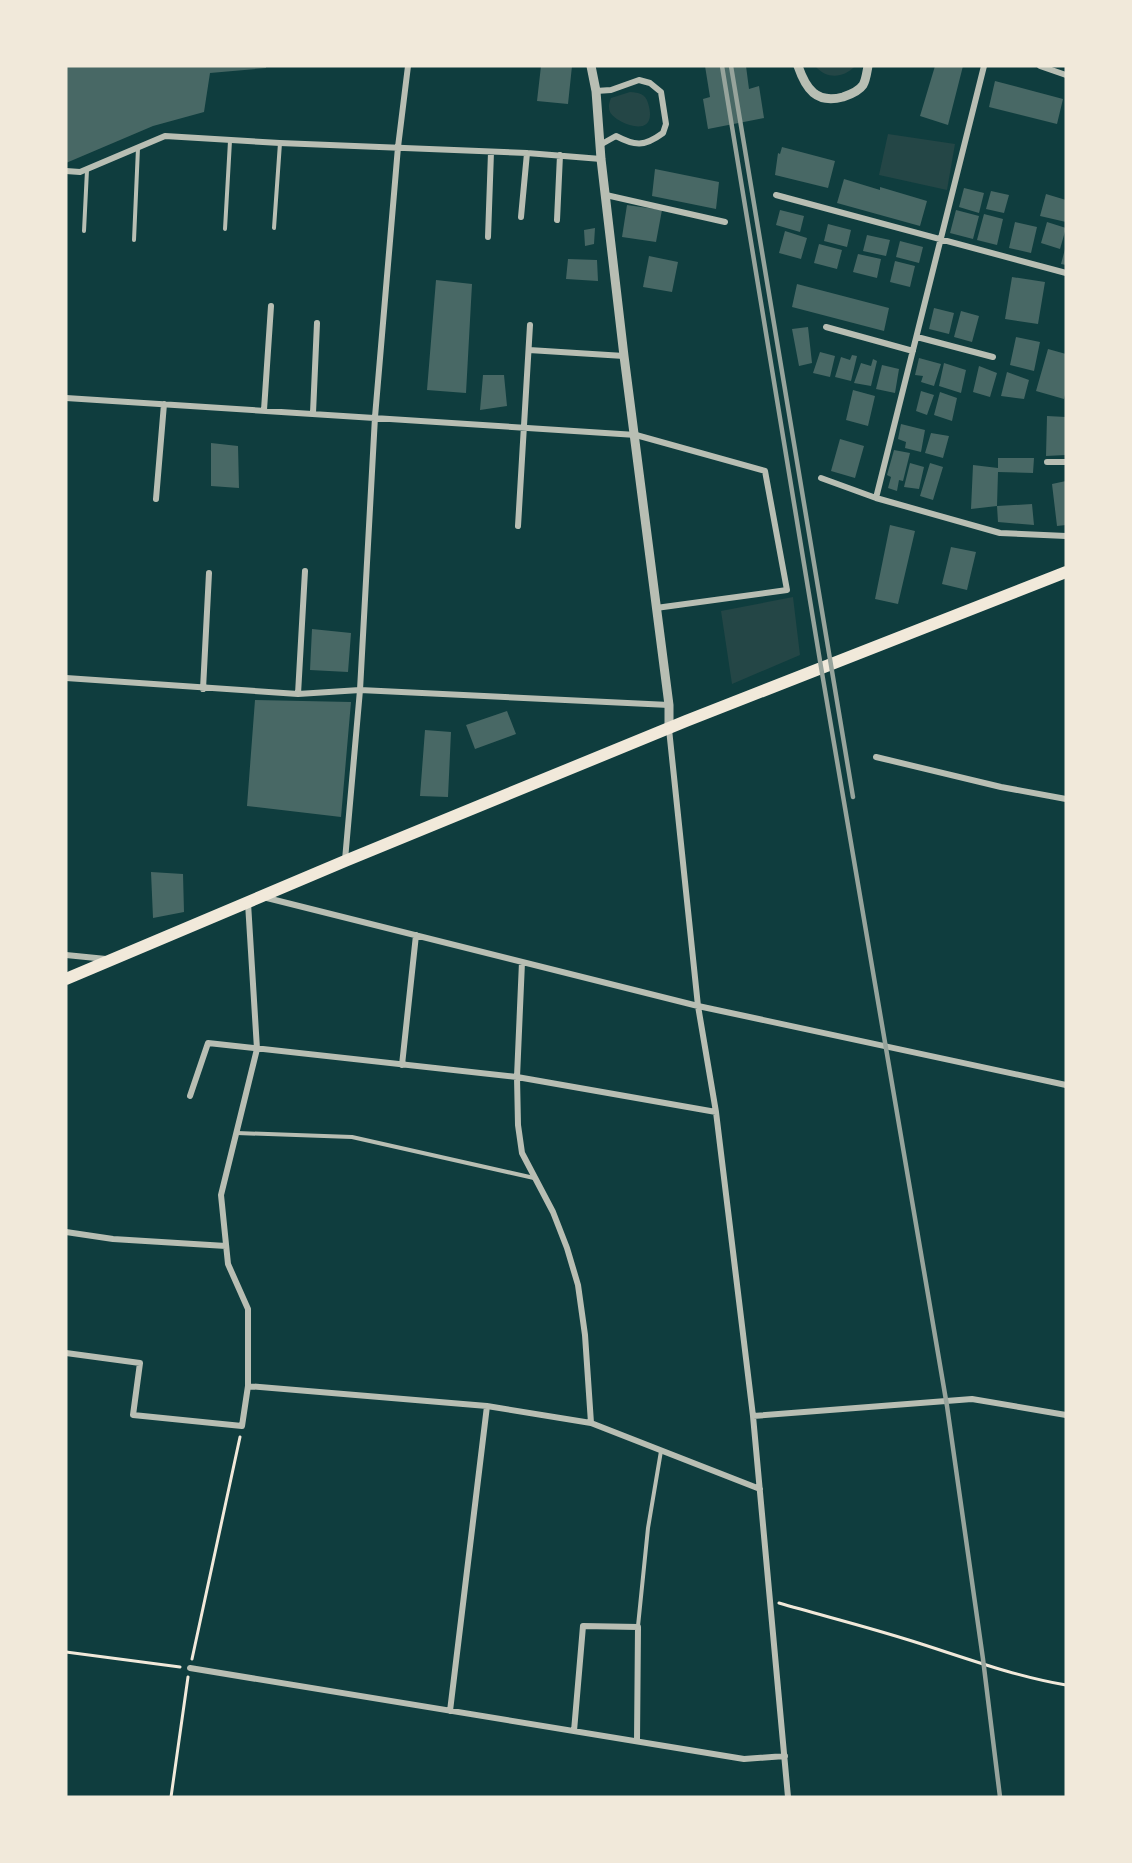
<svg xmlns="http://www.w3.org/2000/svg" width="1132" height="1863" font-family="Raleway,sans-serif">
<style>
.green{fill:#244646}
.building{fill:#486865}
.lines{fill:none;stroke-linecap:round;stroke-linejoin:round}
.path{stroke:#f1e9da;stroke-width:3}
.service{stroke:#b8beb3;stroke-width:4}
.minor{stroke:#b8beb3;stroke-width:6}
.tertiary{stroke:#b8beb3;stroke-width:9}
.primary{stroke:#f1e9da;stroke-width:12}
.rail{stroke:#97a49c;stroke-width:4.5}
</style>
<rect width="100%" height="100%" fill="#0f3d3e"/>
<path class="green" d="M815 66H855C844 78 827 80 815 66Z
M630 92C639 93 645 93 648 103 660 142 615 123 610 112 608 107 609 103 611 98Z
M888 134 955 144 947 190 879 175Z
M793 597 800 655 732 684 721 611Z"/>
<path class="building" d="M66 66H266V68L210 73 204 112 153 126 66 163Z
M541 66H572L568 104 537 101Z
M705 66H746L749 89 759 86 764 118 708 129 703 99 710 97Z
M935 66H963L948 125 920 116Z
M995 81 1063 99 1057 124 989 107Z
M782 147 835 161 828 188 775 175 778 153 780 154Z
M655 169 719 182 716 209 652 196Z
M844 179 880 190V187L927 201 920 226 837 203Z
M964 188 984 193 979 213 959 207Z
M991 191 1009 195 1004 213 986 209Z
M1046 194 1066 200V222L1040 216Z
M627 205 662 210 656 242 622 237Z
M780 210 804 216 800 232 776 225Z
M956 210 979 216 973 239 950 233Z
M984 214 1003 219 997 245 977 240Z
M1015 222 1037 227 1031 253 1009 248Z
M1047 222 1066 228 1060 249 1041 243Z
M828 224 851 230 847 247 824 241Z
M595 228 594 244 585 246 584 230Z
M785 231 807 238 801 259 779 253Z
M867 235 890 240 886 256 863 251Z
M900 241 923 247 919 263 896 257Z
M819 244 842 250 837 269 814 263Z
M1065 249H1066V265L1061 264Z
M858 254 881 259 877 278 853 272Z
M649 256 678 262 672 292 643 287Z
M568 259 597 260 598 281 566 279Z
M895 261 915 266 910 287 890 282Z
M1012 277 1045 282 1038 324 1005 319Z
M436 280 472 284 466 393 427 390Z
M797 284 889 308 884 331 792 307Z
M934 308 954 313 949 334 929 329Z
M961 311 979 316 972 342 954 337Z
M808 327 812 363 799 366 792 329Z
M1016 337 1040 342 1034 371 1010 365Z
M1048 349 1066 354V391L1064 399 1036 391Z
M820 352 835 356 830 377 813 373Z
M852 355 857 356 851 381 835 377 841 357 850 360Z
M919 358 941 364 934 386 921 382 923 376 915 375Z
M873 359 877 361 871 386 854 383 861 363 871 366Z
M944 363 966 370 961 393 939 386Z
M882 365 899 369 895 393 876 389Z
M979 366 997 373 990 397 973 392Z
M1007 372 1029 380 1024 399 1001 396Z
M483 375H504L507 406 480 410Z
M853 390 875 396 868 426 846 420Z
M921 391 934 395 927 415 916 411Z
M940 392 957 398 952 421 934 415Z
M1047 416 1066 417V455L1046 456Z
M901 424 925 430 921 452 905 448 906 442 898 439Z
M931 433 949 436 943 458 925 453Z
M840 439 864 446 855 478 831 471Z
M211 443 238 446 239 488 211 486Z
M894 450 910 453 903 481 899 480 897 491 888 488 891 477 887 475Z
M998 458H1034L1033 473 998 472 997 506 1032 504 1034 525 998 522 997 506 971 509 973 465 998 468Z
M910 463 924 467 919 489 904 487Z
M930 463 943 467 933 500 920 496Z
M1066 481V525L1057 526 1052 484Z
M890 525 915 531 898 604 875 599Z
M951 547 976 552 967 590 942 584Z
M312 629 351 633 348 672 310 670Z
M255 700 351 702 341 817 247 806Z
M507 711 516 734 475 749 466 725Z
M425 730 451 732 448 797 420 796Z
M151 872 183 874 184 912 153 918Z"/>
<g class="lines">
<path class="path" d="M779 1603C824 1616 868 1627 912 1641 963 1657 1013 1676 1066 1685
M66 1652 180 1667
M192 1659 240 1437
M171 1797 188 1677"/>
<path class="service" d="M274 228 280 143
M225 229 230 141
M84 231 87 170
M134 240 138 148
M237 1133 352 1137 534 1178
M638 1626 648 1528 661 1451"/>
<path class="minor" d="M1040 66 1066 75
M596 91 611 90 639 80 650 83 661 92 666 124 663 133C644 147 635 146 616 136L600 145
M66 171 80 172 165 136 280 143 527 153 601 159
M606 195 725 222
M776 195 1066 273
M521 217 527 153
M557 220 560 155
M488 237 491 152
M826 327 913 351
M917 337 993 357
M529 350 624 356
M66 398 636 435 765 471 787 590 656 608
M264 410 271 306
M313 413 317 323
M1047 462H1066
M821 478 876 498 984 66
M876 498 1000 533 1066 536
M156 499 164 404
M518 526 530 325
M66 678 298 694 360 690 375 417 398 147 408 66
M203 689 209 573
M298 694 305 571
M669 729 698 1006 716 1112 753 1416 788 1797
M876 757 1001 787 1066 799
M345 860 360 690 669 705
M263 897 698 1006 1066 1085
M66 955 106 959
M522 962 517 1077 518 1125 522 1153 553 1212 567 1248 578 1285 585 1335 591 1423
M402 1065 416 935
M190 1096 208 1043 517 1077 716 1112
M66 1232 113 1239 226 1246
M66 1353 140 1363 133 1415 242 1426 248 1386V1309L228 1264 221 1195 257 1049 248 903
M248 1386 487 1406 591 1423 760 1489
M753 1416 972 1399 1066 1415
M190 1668 744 1759 785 1756
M450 1711 487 1406
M574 1731 583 1626 638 1627 637 1741"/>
<path class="tertiary" d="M591 66 596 91 601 159 624 356 669 705V729
M798 66C806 89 816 104 843 97 849 95 859 91 863 85 866 80 867 71 868 66"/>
<path class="primary" d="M66 979 345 861 686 721 1066 572"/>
<path class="rail" d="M722 66 821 667 947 1406 983 1659 1000 1797
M731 66 853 797"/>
</g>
<rect width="1132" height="1863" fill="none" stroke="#f1e9da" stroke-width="135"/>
</svg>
